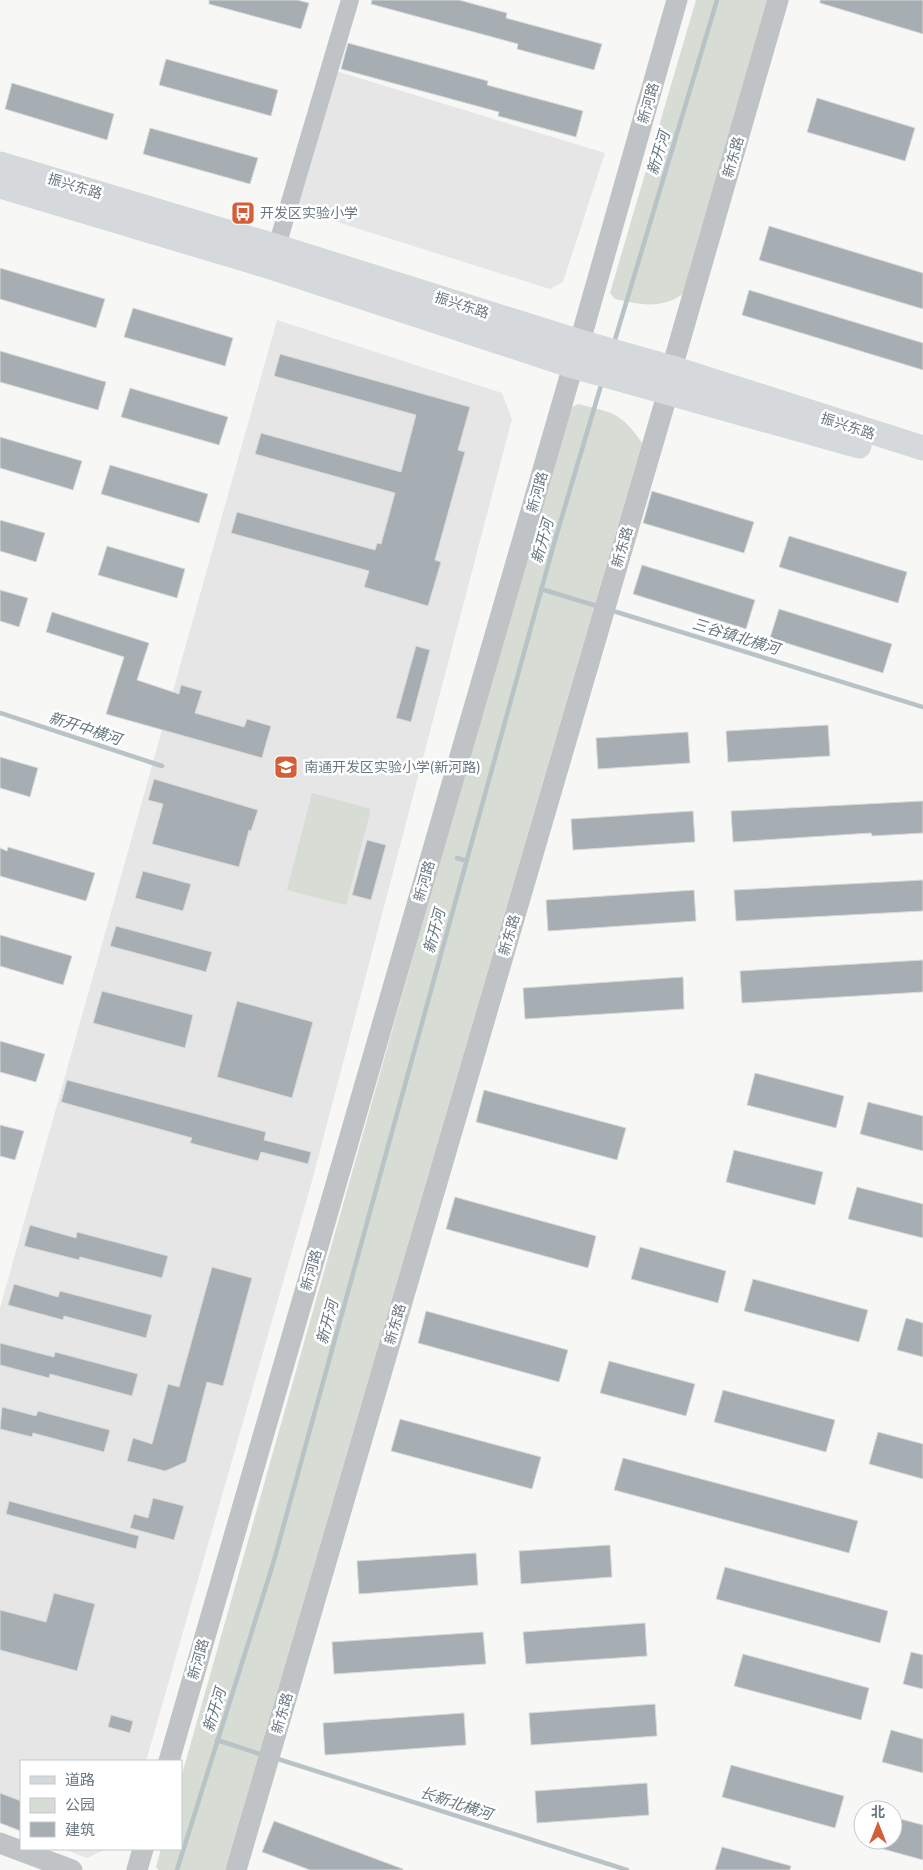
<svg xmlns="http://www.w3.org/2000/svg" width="923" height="1870" font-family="'Public Sans','Noto Sans SC',sans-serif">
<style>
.built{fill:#e5e6e5}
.green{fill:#d7dcd4}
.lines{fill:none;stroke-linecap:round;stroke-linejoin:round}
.stream{stroke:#b8c3c7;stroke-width:4.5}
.building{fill:#a7aeb3;stroke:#d9d9d7}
.minor{stroke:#bfc3c6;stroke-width:18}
.tertiary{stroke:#bfc3c6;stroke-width:21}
.secondary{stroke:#d5d9dc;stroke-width:25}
.labels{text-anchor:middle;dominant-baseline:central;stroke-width:5;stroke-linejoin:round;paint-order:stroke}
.street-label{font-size:14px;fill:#697783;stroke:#fff}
.poi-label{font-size:14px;fill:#697783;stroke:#fff;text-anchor:start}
.water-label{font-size:15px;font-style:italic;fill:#65777f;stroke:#fff}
</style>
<rect width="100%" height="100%" fill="#f7f7f5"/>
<path class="built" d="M326 68 605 153 563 282 550 289 286 206Z
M277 320 502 393 512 419 312 1181 146 1761H21V1832L0 1823V1308Z
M64 1849H106L87 1858Z"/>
<path class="green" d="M696 0H769L687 291C664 310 641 305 615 299L610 293Z
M578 404C613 413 621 412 642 443L225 1870H159L156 1867 161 1849H181V1778L566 415 570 408Z
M312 793 371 809 346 905 287 890Z"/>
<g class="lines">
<path class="stream" d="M614 343 717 0
M541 589 600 607
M610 610 923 707
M0 713 162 766
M457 858 467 861
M217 1740 260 1754
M278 1759 627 1870
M177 1870 273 1564 555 540 602 382"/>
</g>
<path class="building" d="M209 0H297L309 3 301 29 209 4Z
M372 0H459L507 13 506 18 602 44 594 70 517 49 518 44 371 4Z
M820 0H923V34L820 3Z
M348 43 488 81 487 85 583 111 576 137 498 116 499 112 341 69Z
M166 59 278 90 271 116 159 85Z
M12 83 114 114 107 140 5 109Z
M817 98 915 128 905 161 807 132Z
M150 128 258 158 250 184 143 154Z
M769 226 923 273V309L759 260Z
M0 268 105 299 96 328 0 299Z
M749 290 923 343V370L742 315Z
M133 308 233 338 225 366 124 337Z
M0 351 106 382 98 410 0 382Z
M280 354 470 407 458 450 465 452 435 560 441 562 428 606 364 587 369 571 231 533 237 512 375 550 377 543 381 544 395 493 255 454 261 433 401 472 416 415 274 376Z
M130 388 228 417 219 445 121 417Z
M0 437 82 461 73 490 0 468Z
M110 465 208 494 199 523 101 494Z
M652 491 754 522 744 553 643 523Z
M0 520 45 533 36 562 0 551Z
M789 536 907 572 898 603 779 567Z
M107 546 185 569 177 598 98 575Z
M642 565 755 600 746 629 633 594Z
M0 590 28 598 19 627 0 621Z
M779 609 892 644 883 673 770 638Z
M52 612 149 643 137 680 179 694 181 685 202 691 195 713 244 727 247 719 271 726 262 758 106 714 124 657 46 632Z
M416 646 430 650 411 722 396 718Z
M828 725 830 756 728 762 726 731Z
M688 732 690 763 598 769 596 738Z
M0 757 38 768 30 797 0 788Z
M154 779 258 810 251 831 249 830 239 867 152 844 163 804 148 800Z
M923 801V833L872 836 871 833 733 842 731 811Z
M693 811 695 842 573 850 571 819Z
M367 840 386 845 371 900 352 895Z
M8 847 95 873 86 901 0 876V848L7 851Z
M143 871 191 884 183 911 135 898Z
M923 880V911L736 921 734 890Z
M694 890 696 921 548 931 546 900Z
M116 926 212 952 206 972 110 946Z
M0 935 72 956 63 985 0 966Z
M923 960V992L742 1003 740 971Z
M683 977 684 1009 525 1019 523 988Z
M102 991 193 1015 185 1048 93 1023Z
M237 1001 313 1022 292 1098 217 1077Z
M0 1041 45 1054 36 1082 0 1072Z
M755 1073 844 1096 836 1128 747 1105Z
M67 1080 266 1132 264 1140 311 1152 308 1164 261 1152 258 1161 190 1143 192 1138 61 1102Z
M484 1090 626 1128 617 1160 476 1122Z
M868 1102 923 1116V1151L860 1134Z
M0 1125 24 1131 15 1160 0 1156Z
M734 1150 823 1172 815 1205 726 1182Z
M857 1187 923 1204V1238L848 1219Z
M455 1197 596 1236 588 1268 446 1229Z
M30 1225 76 1238 77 1232 168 1256 162 1278 80 1257 79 1260 24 1246Z
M640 1247 726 1271 718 1303 631 1279Z
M212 1267 252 1278 223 1386 207 1382 186 1462 165 1471 127 1461 133 1438 152 1444 168 1384 179 1387Z
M753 1279 868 1310 859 1342 744 1311Z
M14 1284 58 1297 60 1291 152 1315 146 1338 64 1316 63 1320 8 1305Z
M426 1311 568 1350 559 1382 418 1343Z
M906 1318 923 1323V1357L897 1350Z
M0 1343 54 1357 55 1352 138 1374 132 1396 50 1374 49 1378 0 1365Z
M609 1361 695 1384 686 1416 600 1393Z
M723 1390 835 1420 826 1452 714 1422Z
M2 1407 36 1416 38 1411 110 1430 104 1452 33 1433 32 1437 0 1429Z
M400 1419 541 1457 532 1489 391 1451Z
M878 1432 923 1444V1479L869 1464Z
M623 1458 858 1521 849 1553 614 1490Z
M153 1498 184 1506 174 1540 130 1528 134 1514 148 1518Z
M9 1501 139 1536 136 1549 6 1514Z
M610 1545 612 1577 521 1584 519 1551Z
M476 1553 478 1585 359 1594 357 1561Z
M725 1567 888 1611 880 1643 716 1599Z
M54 1593 95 1604 77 1671 0 1650V1610L46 1622Z
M645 1623 647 1656 526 1664 523 1632Z
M483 1632 486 1664 334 1674 332 1642Z
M911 1652 923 1655V1689L903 1684Z
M743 1654 869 1688 861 1720 734 1686Z
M655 1704 657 1736 531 1745 529 1713Z
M464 1713 466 1745 325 1755 323 1723Z
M111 1715 133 1721 130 1733 108 1727Z
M891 1730 923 1739V1773L882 1762Z
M731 1765 844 1796 835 1828 722 1797Z
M647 1783 649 1815 537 1823 535 1791Z
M0 1793 21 1801V1831L0 1823Z
M893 1817 923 1825V1860L865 1844 866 1840H893Z
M274 1821 403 1869V1870H310L262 1852Z
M722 1847 791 1866 790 1870H715Z"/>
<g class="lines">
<path class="minor" d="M274 256 350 0"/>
<path class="tertiary" d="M169 1761 573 366 677 0
M0 1843 72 1870
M137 1870 143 1849
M236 1870 668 392 672 368 778 0"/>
<path class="secondary" d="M0 164 278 247 580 342 672 368 923 448
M0 186 271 267 573 366 859 446"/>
</g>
<defs>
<g id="bus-square" transform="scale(1.25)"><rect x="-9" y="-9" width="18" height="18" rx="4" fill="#d45e38" stroke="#fff"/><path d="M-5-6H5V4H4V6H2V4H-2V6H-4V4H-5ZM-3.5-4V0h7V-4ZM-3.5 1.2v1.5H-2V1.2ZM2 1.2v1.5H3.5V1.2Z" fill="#fff"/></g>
<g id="school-square" transform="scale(1.25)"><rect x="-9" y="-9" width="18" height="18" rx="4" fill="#d45e38" stroke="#fff"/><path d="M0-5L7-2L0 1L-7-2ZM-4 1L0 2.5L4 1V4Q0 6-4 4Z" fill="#fff"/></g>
</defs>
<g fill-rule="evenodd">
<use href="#bus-square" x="243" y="213"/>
<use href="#school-square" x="286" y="767"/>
</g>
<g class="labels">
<g class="street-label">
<text transform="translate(648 103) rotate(-74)">新河路</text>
<text transform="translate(733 157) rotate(-74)">新东路</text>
<text transform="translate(75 186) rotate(17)">振兴东路</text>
<text transform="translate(462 305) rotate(18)">振兴东路</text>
<text transform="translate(848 426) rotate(18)">振兴东路</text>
<text transform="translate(537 492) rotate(-74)">新河路</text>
<text transform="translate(622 547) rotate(-74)">新东路</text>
<text transform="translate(424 881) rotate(-74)">新河路</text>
<text transform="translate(509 935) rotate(-74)">新东路</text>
<text transform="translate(311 1270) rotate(-74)">新河路</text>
<text transform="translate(395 1324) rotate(-74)">新东路</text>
<text transform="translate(198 1659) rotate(-74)">新河路</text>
<text transform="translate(282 1713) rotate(-74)">新东路</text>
</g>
<g class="poi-label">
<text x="260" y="213">开发区实验小学</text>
<text x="304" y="767">南通开发区实验小学(新河路)</text>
</g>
<g class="water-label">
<text transform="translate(658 153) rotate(-73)">新开河</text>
<text transform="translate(542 541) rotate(-74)">新开河</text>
<text transform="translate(736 636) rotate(17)">三谷镇北横河</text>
<text transform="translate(85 728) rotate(18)">新开中横河</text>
<text transform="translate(434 931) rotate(-75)">新开河</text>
<text transform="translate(327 1322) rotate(-75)">新开河</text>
<text transform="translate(214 1710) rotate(-73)">新开河</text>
<text transform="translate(456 1803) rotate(18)">长新北横河</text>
</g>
</g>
<rect x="20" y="1760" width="162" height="90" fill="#ffffff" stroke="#c3c9cd"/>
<rect x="30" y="1776" width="25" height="8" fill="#d5d9dc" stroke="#c3c9cd"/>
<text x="65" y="1785" font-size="15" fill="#697783">道路</text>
<rect x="30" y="1798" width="25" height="15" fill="#d7dcd4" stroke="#c3c9cd"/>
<text x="65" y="1810" font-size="15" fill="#697783">公园</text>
<rect x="30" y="1822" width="25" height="15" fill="#a7aeb3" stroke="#c3c9cd"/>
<text x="65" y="1835" font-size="15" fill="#697783">建筑</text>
<g transform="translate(878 1825)"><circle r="24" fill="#ffffff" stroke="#c3c9cd"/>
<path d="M0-4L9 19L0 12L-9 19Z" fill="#d45e38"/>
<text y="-8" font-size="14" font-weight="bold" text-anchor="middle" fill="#697783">北</text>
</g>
</svg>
